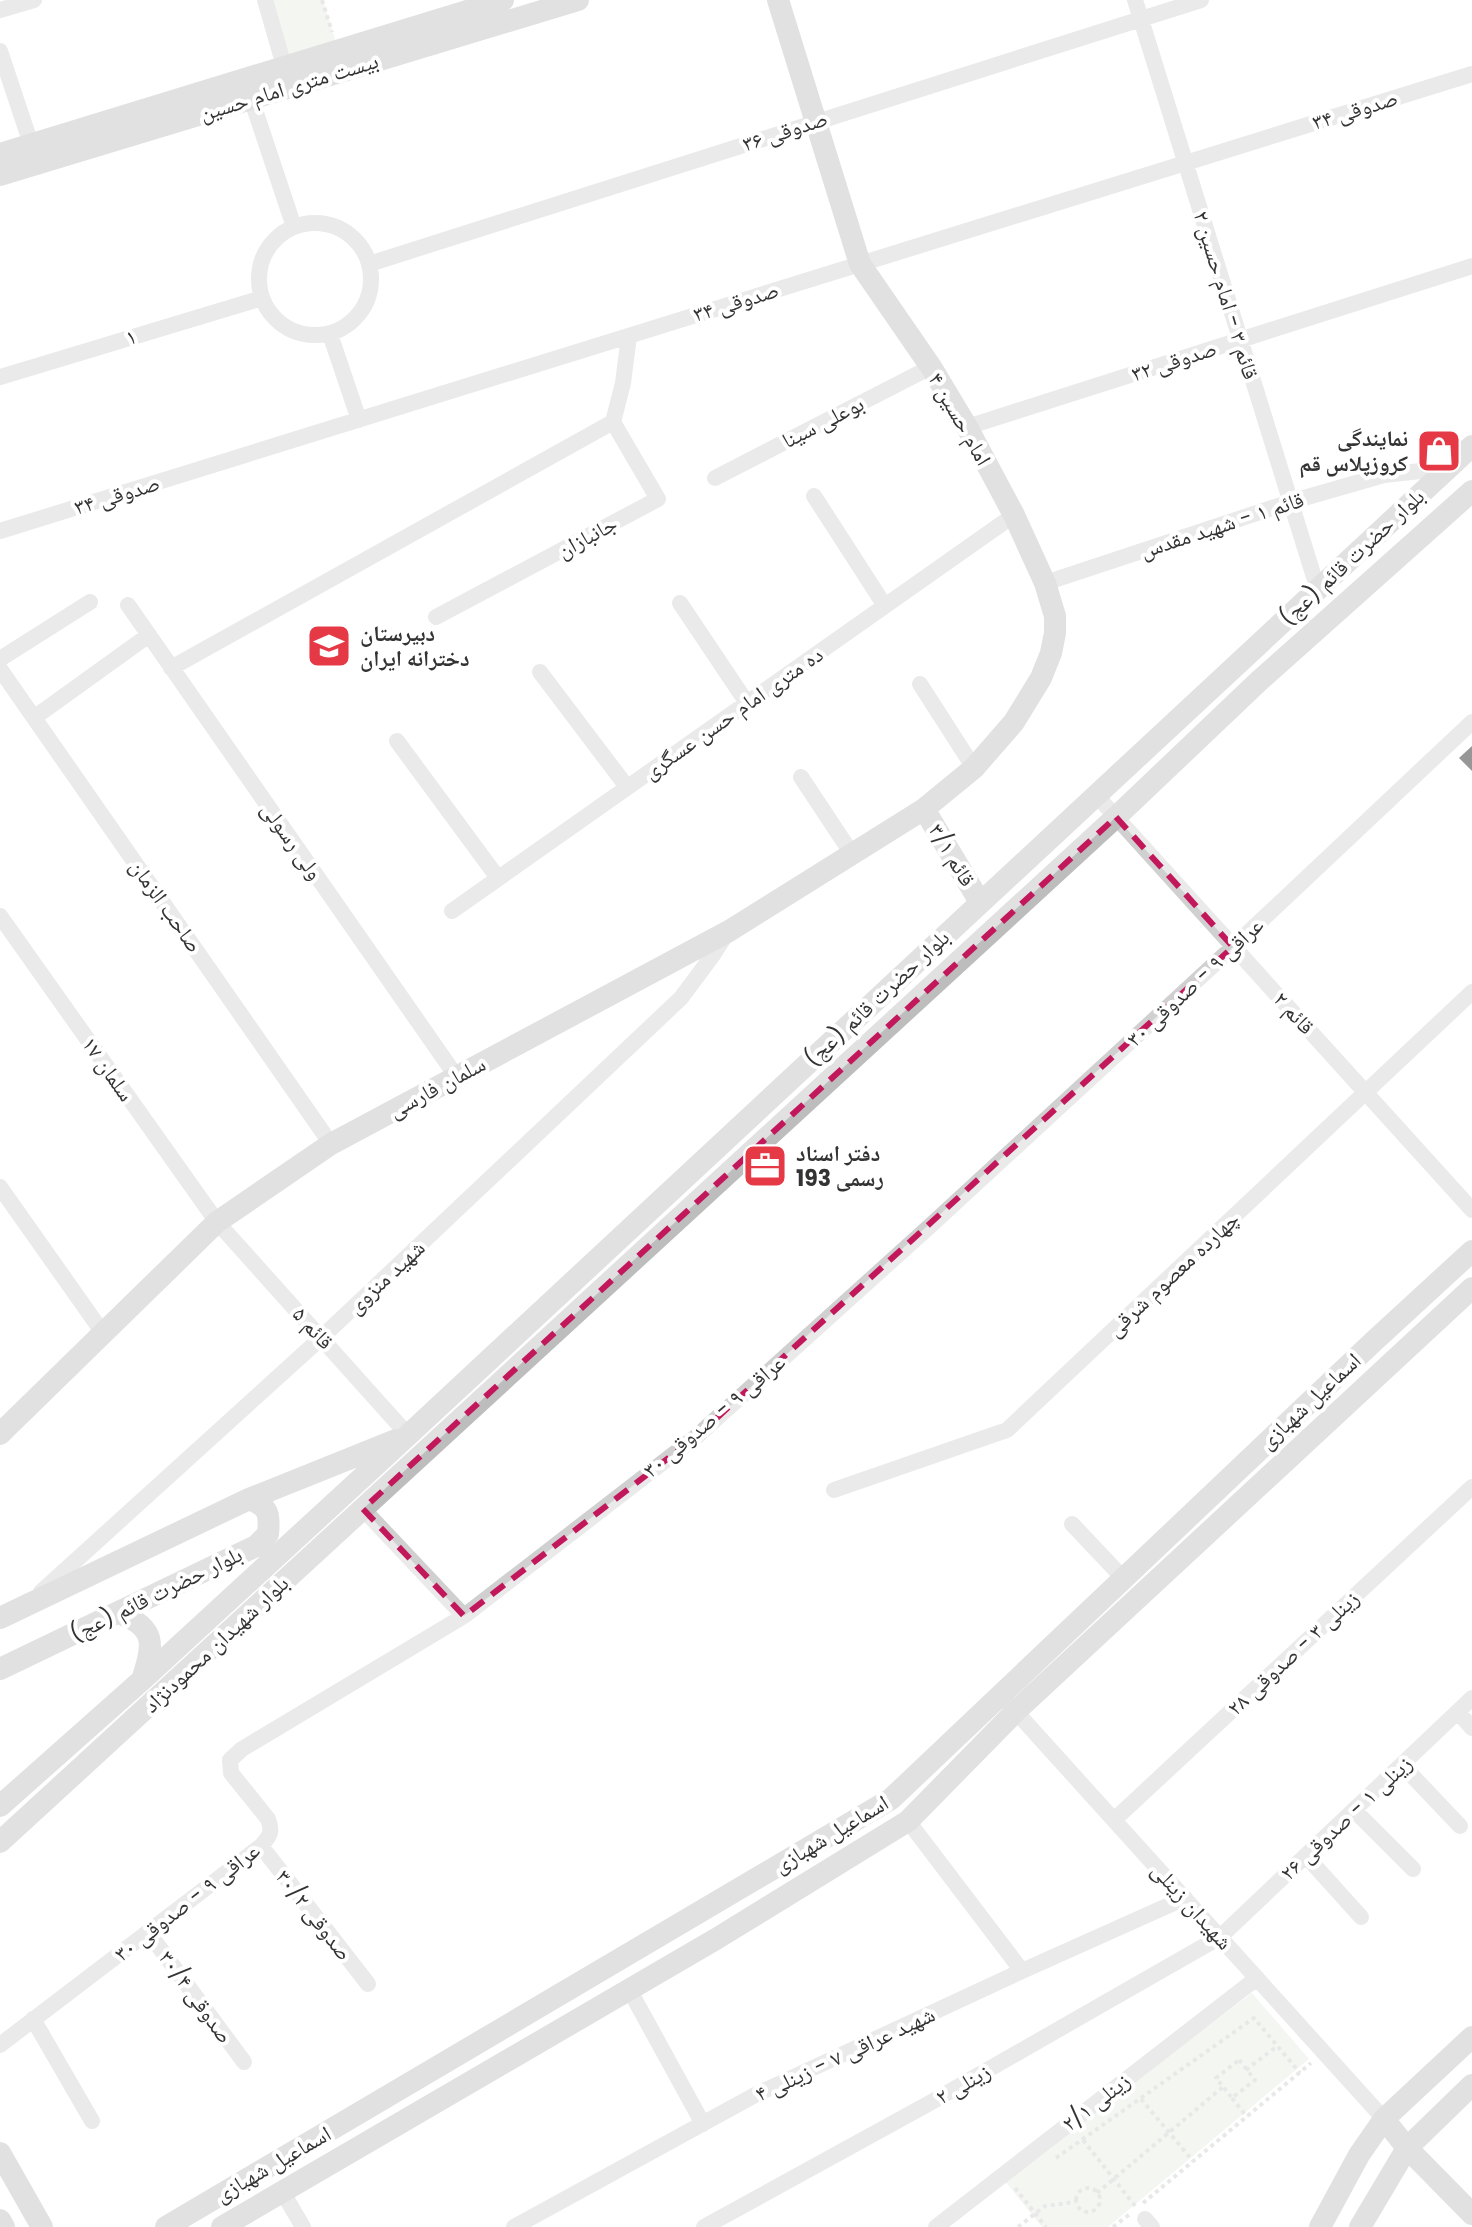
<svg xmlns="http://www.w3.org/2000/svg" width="1472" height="2227" font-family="Poppins,'Noto Naskh Arabic',sans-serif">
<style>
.green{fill:#e6ecdf}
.building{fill:#1a1a1a}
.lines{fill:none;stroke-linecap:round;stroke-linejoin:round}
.path{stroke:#cdcdcd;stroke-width:4;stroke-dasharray:4 4;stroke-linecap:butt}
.street{stroke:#d0d0d0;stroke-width:16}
.secondary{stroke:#bdbdbd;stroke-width:22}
.marked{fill:none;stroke:#c2185b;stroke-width:6;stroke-dasharray:16 10;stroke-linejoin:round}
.labels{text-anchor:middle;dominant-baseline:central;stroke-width:8;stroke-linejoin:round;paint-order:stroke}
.street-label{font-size:22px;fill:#333;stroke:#fff}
.poi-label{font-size:22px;font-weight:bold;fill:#333;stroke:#fff;text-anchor:start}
</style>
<rect width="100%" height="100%" fill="#fff"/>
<path class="green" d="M265 0H323L338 50 284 66Z
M1252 1993 1309 2059 1108 2227H1042L1004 2180Z"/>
<path class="building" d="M1472 746V771L1459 758Z"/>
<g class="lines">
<path class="path" d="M322 0 332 32
M1239 2060 1255 2080 1232 2098 1216 2078Z
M1246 2070 1276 2047
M1232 2098 1247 2117
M1141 2099 1193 2161
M1083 2140 1136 2207
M1056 2158 1254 2018 1300 2073
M1076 2200a12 12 0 1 1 24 0a12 12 0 1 1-24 0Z
M1015 2188 1046 2227
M1097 2193 1223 2087
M1143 2203 1311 2063
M1018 2227 1045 2206 1075 2202
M1113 2227 1130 2214"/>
<path class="street" d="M265 0 284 66
M1135 0 1318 590
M0 10 34 0
M0 51 31 144
M251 98 294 227
M259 279a56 56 0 1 1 112 0a56 56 0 1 1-112 0Z
M369 264 1201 0
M330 334 359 420
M0 377 262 298
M967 427 1472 266
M715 478 931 367
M814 496 885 606
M0 531 1472 74
M1045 583 1290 502 1384 475 1448 468
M680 603 747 703
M128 605 456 1076
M436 617 658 499 613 422
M0 659 90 602
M171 668 613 422 623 383 629 336
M0 669 331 1144
M540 672 627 787
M920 684 974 768
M35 717 149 635
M397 741 498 878
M801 777 852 854
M1096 795 1472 1210
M452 911 1014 515
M0 916 217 1222 408 1435
M0 1187 103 1333
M834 1490 1007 1430 1472 992
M363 1509 464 1616
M1072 1524 1123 1578
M41 1592 321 1338 681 998 713 955 727 933
M1009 1704 1384 2119
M1458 1712 1472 1728
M1402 1765 1460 1826
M1354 1810 1413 1869
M1114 1820 1472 1487
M908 1821 1022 1971
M261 1846 368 1984
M1306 1856 1361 1917
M148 1932 244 2062
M629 1989 703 2124
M33 2019 92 2121
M0 2045 261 1846C270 1836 273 1832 268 1819L231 1773 230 1760 242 1749 464 1616 697 1436 930 1226 1233 947 1472 722
M282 2191 303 2227
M1145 2219 1152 2227
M514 2227 755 2095 1022 1971 1185 1898
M704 2227 928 2104 1220 1937 1472 1698
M936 2227 1257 1978"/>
<path class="secondary" d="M0 154 503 0
M0 175 578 0
M924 809 980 902
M0 1434 217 1222 331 1144 729 931 924 809 974 768 1014 722 1041 678 1051 653 1055 633V616L1045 583 1014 515 967 427 931 367 860 264 778 0
M118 1613C157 1627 154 1645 142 1680
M0 1618 249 1499 396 1440
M0 1669 256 1546 268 1534C270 1515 269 1506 249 1499
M0 1806 142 1680 391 1451 1472 446
M0 1842 1116 817 1259 681 1472 491
M1384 2119 1407 2148 1472 2214
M0 2153 42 2227
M0 2220 4 2227
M166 2227 891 1799 1373 1342 1472 1251
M222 2227 716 1939 908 1821 1016 1711 1472 1288
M1320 2227 1359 2155 1384 2119 1472 2037
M1360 2227 1407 2148 1472 2085"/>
</g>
<path d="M0 0H1472V2227H0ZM1116 817 1233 947 697 1436 464 1616 363 1509Z" fill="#fff" fill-opacity=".55" fill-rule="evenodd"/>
<path class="marked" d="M1116 817 1233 947 697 1436 464 1616 363 1509Z"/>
<defs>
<g id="shop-square" transform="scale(2.3)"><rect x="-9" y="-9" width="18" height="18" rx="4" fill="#e63946" stroke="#fff"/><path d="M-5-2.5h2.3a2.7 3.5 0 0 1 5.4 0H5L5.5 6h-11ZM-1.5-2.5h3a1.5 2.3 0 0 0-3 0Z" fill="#fff"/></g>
<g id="school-square" transform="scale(2.3)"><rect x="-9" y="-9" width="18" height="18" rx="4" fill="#e63946" stroke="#fff"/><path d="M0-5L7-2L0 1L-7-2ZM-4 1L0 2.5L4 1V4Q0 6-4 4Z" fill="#fff"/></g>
<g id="office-square" transform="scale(2.3)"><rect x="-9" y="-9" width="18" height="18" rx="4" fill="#e63946" stroke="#fff"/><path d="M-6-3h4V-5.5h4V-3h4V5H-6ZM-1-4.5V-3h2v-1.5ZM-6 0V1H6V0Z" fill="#fff"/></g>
</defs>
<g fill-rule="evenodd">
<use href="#shop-square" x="1439" y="451"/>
<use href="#school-square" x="329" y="646"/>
<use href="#office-square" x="765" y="1166"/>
</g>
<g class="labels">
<g class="street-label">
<text transform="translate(289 87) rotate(-17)">بیست متری امام حسین</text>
<text transform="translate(1355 110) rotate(-17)">صدوقی ۳۴</text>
<text transform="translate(785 131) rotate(-18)">صدوقی ۳۶</text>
<text transform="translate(1226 295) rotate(73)">قائم ۳ - امام حسین ۲</text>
<text transform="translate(736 302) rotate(-17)">صدوقی ۳۴</text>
<text transform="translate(131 337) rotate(-17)">۱</text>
<text transform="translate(1174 361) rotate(-18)">صدوقی ۳۲</text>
<text transform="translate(960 419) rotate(60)">امام حسین ۴</text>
<text transform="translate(823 422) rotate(-27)">بوعلی سینا</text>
<text transform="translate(117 495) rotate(-17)">صدوقی ۳۴</text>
<text transform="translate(1222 525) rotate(-18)">قائم ۱ - شهید مقدس</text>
<text transform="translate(587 537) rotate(-28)">جانبازان</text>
<text transform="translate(1352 557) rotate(-43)">بلوار حضرت قائم (عج)</text>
<text transform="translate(733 713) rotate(-35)">ده متری امام حسن عسگری</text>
<text transform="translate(292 841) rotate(55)">ولی رسولی</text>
<text transform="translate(952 855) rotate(59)">قائم ۳/۱</text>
<text transform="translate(166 906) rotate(55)">صاحب الزمان</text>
<text transform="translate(1195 982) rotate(-43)">عراقی ۹ - صدوقی ۳۰</text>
<text transform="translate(877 998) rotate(-43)">بلوار حضرت قائم (عج)</text>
<text transform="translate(1294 1013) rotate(48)">قائم ۲</text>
<text transform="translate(108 1069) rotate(55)">سلمان ۱۷</text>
<text transform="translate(437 1087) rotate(-28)">سلمان فارسی</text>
<text transform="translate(1173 1274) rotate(-43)">چهارده معصوم شرقی</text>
<text transform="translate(386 1277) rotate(-43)">شهید منزوی</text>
<text transform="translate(313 1328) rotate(48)">قائم ۵</text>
<text transform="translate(1310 1401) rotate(-43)">اسماعیل شهبازی</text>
<text transform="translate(714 1416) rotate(-40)">عراقی ۹ - صدوقی ۳۰</text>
<text transform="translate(156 1594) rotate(-26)">بلوار حضرت قائم (عج)</text>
<text transform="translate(216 1644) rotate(-43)">بلوار شهیدان محمودنژاد</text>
<text transform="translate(1293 1653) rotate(-43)">زینلی ۳ - صدوقی ۲۸</text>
<text transform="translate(1346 1818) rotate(-43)">زینلی ۱ - صدوقی ۲۶</text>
<text transform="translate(831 1834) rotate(-31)">اسماعیل شهبازی</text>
<text transform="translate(187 1902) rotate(-38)">عراقی ۹ - صدوقی ۳۰</text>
<text transform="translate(1192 1906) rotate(48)">شهیدان زینلی</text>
<text transform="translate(314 1915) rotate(52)">صدوقی ۳۰/۲</text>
<text transform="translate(196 1997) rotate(54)">صدوقی ۳۰/۴</text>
<text transform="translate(845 2054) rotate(-25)">شهید عراقی ۷ - زینلی ۴</text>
<text transform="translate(963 2084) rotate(-30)">زینلی ۲</text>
<text transform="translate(1096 2102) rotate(-38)">زینلی ۲/۱</text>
<text transform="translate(273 2164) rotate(-30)">اسماعیل شهبازی</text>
</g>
<g class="poi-label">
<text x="1408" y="438" text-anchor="end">نمایندگی<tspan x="1408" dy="25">کروزپلاس قم</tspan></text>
<text x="360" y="633">دبیرستان<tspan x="360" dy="25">دخترانه ایران</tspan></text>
<text x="796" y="1153">دفتر اسناد<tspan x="796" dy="25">رسمی 193</tspan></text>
</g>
</g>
</svg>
